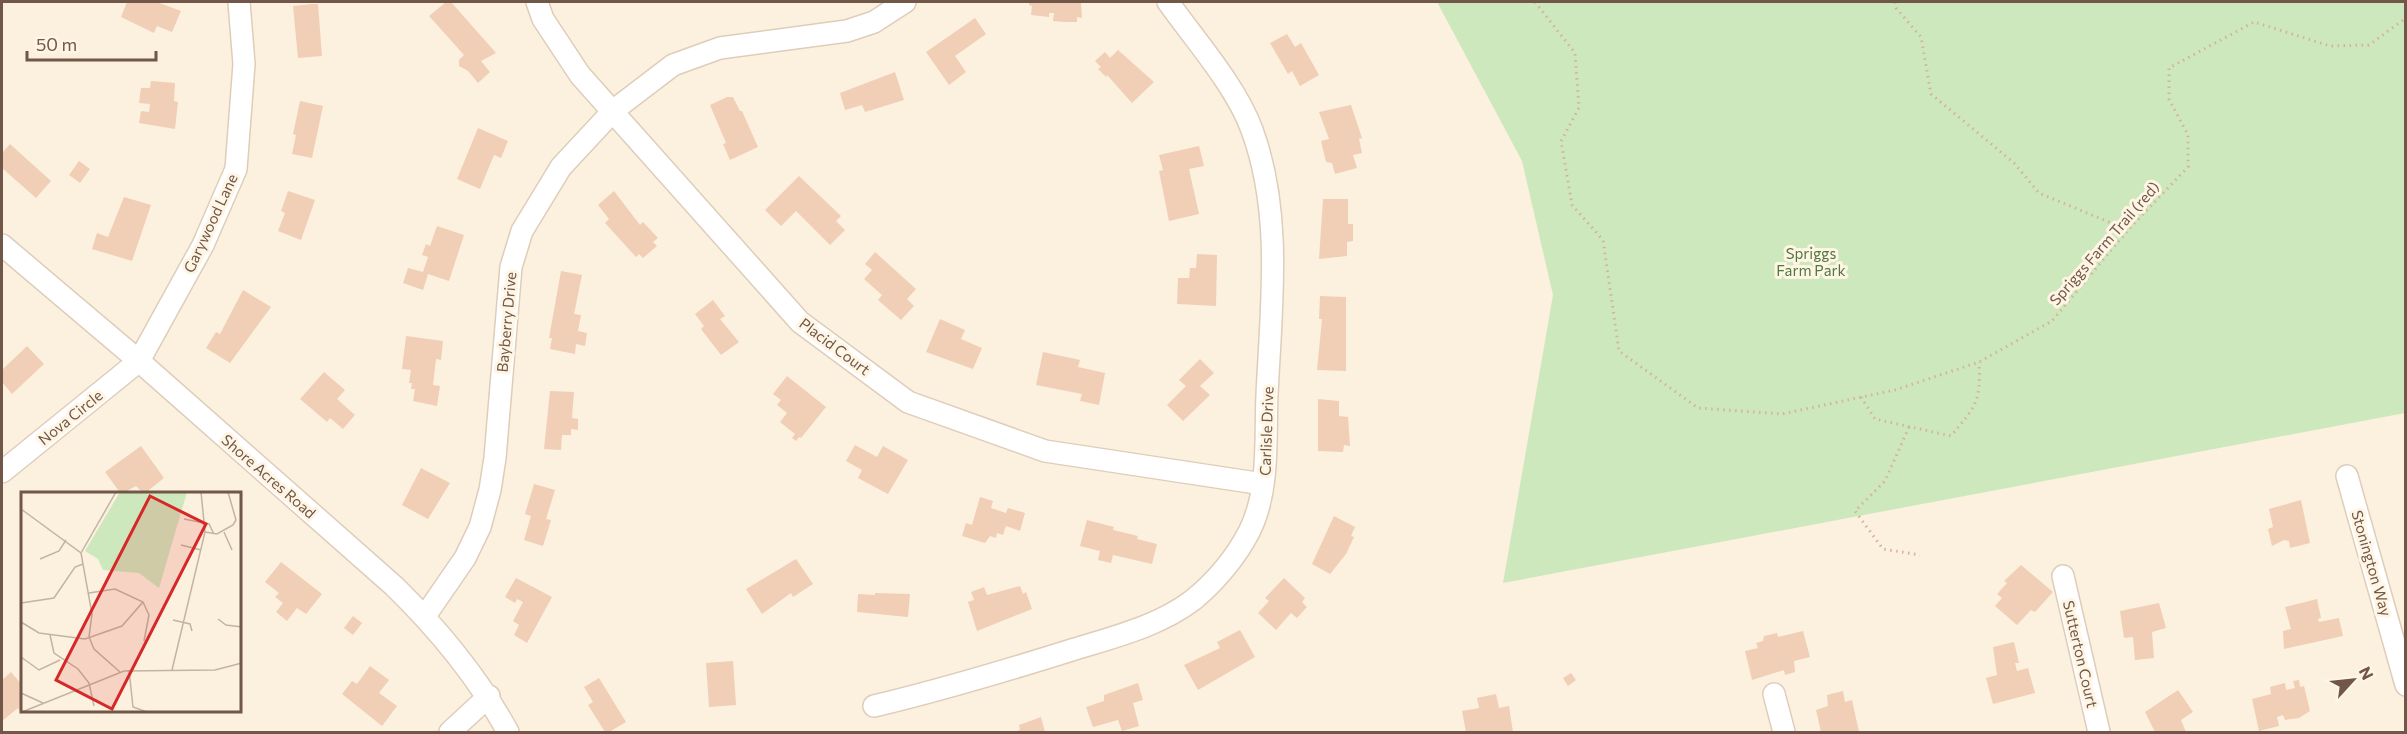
<svg xmlns="http://www.w3.org/2000/svg" width="2407" height="734" font-family="Commissioner,sans-serif">
<style>
.green{fill:#cee8bd}
.building{fill:#f1ceb6}
.lines{fill:none;stroke-linecap:round;stroke-linejoin:round}
.minor-casing{stroke:#dfcdbb;stroke-width:24}
.path{stroke:#d5b29a;stroke-width:3;stroke-dasharray:1.5 4.5;stroke-linecap:butt}
.minor{stroke:#fff;stroke-width:21}
.labels{text-anchor:middle;dominant-baseline:central;stroke-width:6;stroke-linejoin:round;paint-order:stroke}
.street-label{font-size:15px;fill:#715747;stroke:#fff5e4}
.park-label{font-size:15px;fill:#4f783f;stroke:#fff5e4}
.inset-road{fill:none;stroke:#c4b3a2;stroke-width:1.5}
.view{fill:#d62828;fill-opacity:0.15;stroke:#d62828;stroke-width:3}
.inset-edge{fill:none;stroke:#715747;stroke-width:3}
</style>
<rect width="100%" height="100%" fill="#fcf1de"/>
<path class="green" d="M1437 2H2405V413L1503 583 1553 295 1522 161Z"/>
<path class="building" d="M127 2H157L181 11 172 32 157 26 154 33 121 17Z
M446 2H451L496 53 481 61 490 72 478 83 468 71 459 66V60L464 55 429 16Z
M1029 2H1081L1082 18 1077 17V22H1065L1053 21 1054 13H1049V17L1031 15 1032 6 1029 5Z
M312 4H318L322 56 298 58 293 6Z
M975 18 986 34 955 56 966 72 949 85 926 52Z
M1287 34 1295 47 1301 43 1319 75 1300 86 1292 71 1288 74 1270 43Z
M1118 50 1154 82 1132 103 1107 75 1106 77 1098 69 1101 67 1095 61 1105 52 1110 58Z
M895 72 904 100 865 112 862 105 845 110 840 93Z
M151 81 175 83 174 101 178 102 175 129 139 123 141 111 149 112 150 104 139 103 141 88H150Z
M727 97H733L740 111H742L758 147 730 160 723 144 726 143 710 105Z
M300 101 323 106 312 158 292 154 296 135 293 134Z
M1351 105 1362 138 1359 139 1362 153 1353 155 1357 168 1335 174 1332 163 1326 162 1321 141 1329 139 1319 112Z
M478 128 508 141 501 158 494 155 480 189 457 179Z
M10 144 51 181 36 198 2 168V153Z
M1199 146 1204 166 1189 169 1199 214 1169 221 1159 171 1163 170 1159 155Z
M79 161 90 169 80 183 69 175Z
M799 176 841 216 836 221 845 230 830 245 796 211 781 226 765 210Z
M288 191 315 200 301 240 278 231 285 213 281 211Z
M614 191 640 225 643 222 658 238 653 242 657 246 643 258 639 254 636 257 605 223 609 219 598 205Z
M124 197 151 205 132 261 92 249 97 233 108 237Z
M1323 199H1348V224H1353V241L1347 242V256L1319 259Z
M437 226 464 235 449 281 428 274 423 290 403 283 408 268 423 272 428 257 422 255 426 244 430 246Z
M875 252 916 289 907 299 914 306 901 320 878 300 882 295 864 279 872 270 865 264Z
M1197 254 1217 255 1216 306 1177 304 1178 278H1189L1190 268H1196Z
M561 271 582 275 574 314 581 315 578 331 587 333 585 346 576 344 575 354 550 349 552 338H549Z
M243 290 271 307 230 363 206 348 216 332 220 334Z
M1320 296 1346 297V371L1317 370 1322 319H1319Z
M713 300 725 316 720 319 739 342 721 355 701 329 704 326 695 314Z
M940 319 965 330 961 339 982 348 973 369 926 352Z
M406 336 443 341 441 360 436 359 433 385 440 386 437 406 413 401 415 389H411L412 383H409L411 370 402 369Z
M27 346 44 364 12 394 2 382V370Z
M1043 352 1080 360 1078 367 1105 373 1099 405 1080 401 1082 394 1036 385Z
M1200 359 1214 373 1200 386 1210 395 1183 421 1167 405 1186 386 1179 380Z
M324 372 345 390 337 399 355 415 343 429 330 418 327 422 300 399Z
M787 376 826 407 801 438 799 437 796 441 792 438 795 434 780 422 787 413 777 405 781 400 773 394Z
M550 391 574 392 572 418 578 419V430L571 429V435H562L561 450 544 449Z
M1318 399 1339 401V416L1348 417 1350 446 1344 445 1343 452 1318 451Z
M855 445 877 457 883 446 908 460 888 494 858 478 862 470 846 461Z
M141 446 164 478 144 494 136 486 121 494 105 472Z
M421 468 450 483 428 519 402 505Z
M534 484 555 490 546 519 551 520 543 546 524 540 531 516 525 514Z
M980 497 993 501 991 508 1006 513 1008 508 1025 513 1020 531 1006 526 1003 535 997 533 996 538 990 536 985 543 962 536 966 523 972 525Z
M2301 500 2310 543 2290 548 2289 541 2284 540 2272 546 2268 529 2273 527 2269 509Z
M1334 516 1355 527 1351 536 1354 537 1346 554 1330 574 1312 564Z
M1087 520 1114 527 1113 530 1138 536 1137 539 1157 544 1152 564 1113 555 1111 563 1098 560 1100 551 1080 546Z
M796 559 813 584 793 597 791 593 762 614 746 589Z
M281 562 322 594 306 614 297 608 287 621 276 612 283 603 275 597 279 593 265 582Z
M2021 565 2053 592 2035 612 2031 610 2017 625 1995 606 2002 598 1997 594 2007 583 2004 581Z
M516 578 552 597 527 643 514 635 519 625 513 621 523 602 517 599 515 603 505 597Z
M1284 578 1305 598 1302 602 1307 607 1297 618 1291 613 1276 630 1258 613 1269 601 1265 598Z
M1020 586 1023 594 1026 592 1032 609 977 631 968 602 974 600 971 592 984 587 987 595Z
M875 593 910 594 908 617 857 612 858 594 875 595Z
M2317 599 2321 618 2318 619 2319 622 2339 618 2343 636 2284 649 2283 631 2291 629 2285 607Z
M2159 603 2166 628 2152 632 2154 658 2135 660 2133 637 2124 638 2120 611Z
M353 616 362 623 353 635 344 628Z
M1240 630 1255 657 1198 690 1184 665 1220 648 1217 642Z
M1803 631 1810 657 1794 661 1795 672 1785 675 1784 670 1752 680 1745 651 1758 648 1756 643 1763 641 1764 636 1777 633 1778 637Z
M2014 642 2019 663H2015L2017 671 2028 668 2035 693 1993 704 1986 678 1997 675 1993 647Z
M733 661 736 705 709 707 706 663Z
M370 666 389 680 379 693 397 706 382 726 342 694 352 681 357 684Z
M11 672 22 685V714L18 708 2 721V680Z
M1571 673 1576 680 1568 686 1563 678Z
M599 678 626 722 609 732H605L588 705 593 702 584 687Z
M2299 680 2300 687 2304 686 2310 711 2299 718 2285 720 2283 715 2277 717 2279 726 2259 731 2252 699 2271 694 2270 687 2285 683 2286 690 2295 688 2293 681Z
M1138 683 1143 700 1133 703 1139 726 1122 731 1118 720 1093 727 1086 707 1104 701V695Z
M2178 690 2193 712 2181 720 2186 732H2155L2145 712Z
M1843 691 1845 702 1852 700 1859 732H1821L1816 710 1828 706 1827 695Z
M1496 694 1499 708 1509 706 1513 732H1466L1462 711 1479 708 1477 698Z
M1041 717 1045 732H1014L1020 730 1019 725Z"/>
<g class="lines">
<g class="minor-casing">
<path id="minor" d="M537 2 543 19 580 75 800 322 908 402 1045 451 1263 484
M2 245 139 361 394 586C439 630 478 677 508 732
M2 472 139 361 203 245 236 169 244 64 239 2
M2347 476 2406 685
M2063 576 2099 732
M425 616 465 558 480 527 490 490 495 458 511 267 522 231 561 167 614 110 673 65 720 48 847 31 874 22 905 2
M1774 694 1784 732
M874 706C942 690 1008 670 1075 649 1114 637 1159 626 1193 600 1215 582 1236 557 1249 532 1270 491 1265 439 1267 395 1271 307 1283 214 1252 130 1236 86 1195 40 1168 2
M450 732 489 696"/>
</g>
<path class="path" d="M1535 2 1575 53 1579 108 1561 141 1572 205 1603 240 1619 351 1698 408 1782 414 1895 390 1979 362 2052 321 2128 230 2188 167V135L2169 99V68L2254 22 2330 46 2369 45 2406 18
M1895 2 1896 8 1921 37 1931 94 2014 163 2039 193 2128 230
M1861 397 1875 419 1951 436C1976 406 1981 402 1979 362
M1909 427 1885 481 1855 511 1883 549 1920 555"/>
<use href="#minor" class="minor"/>
</g>
<g class="labels">
<g class="street-label">
<text transform="translate(210 223) rotate(-65)">Garywood Lane</text>
<text transform="translate(2104 243) rotate(-49)">Spriggs Farm Trail (red)</text>
<text transform="translate(506 322) rotate(-85)">Bayberry Drive</text>
<text transform="translate(835 346) rotate(37)">Placid Court</text>
<text transform="translate(70 417) rotate(-39)">Nova Circle</text>
<text transform="translate(1266 431) rotate(-88)">Carlisle Drive</text>
<text transform="translate(269 476) rotate(41)">Shore Acres Road</text>
<text transform="translate(2372 563) rotate(74)">Stonington Way</text>
<text transform="translate(2081 654) rotate(77)">Sutterton Court</text>
</g>
<g class="park-label">
<text x="1811" y="253">Spriggs<tspan x="1811" dy="17">Farm Park</tspan></text>
</g>
</g>
<g transform="translate(21 492)">
<rect width="220" height="220" fill="#fcf1de"/>
<path d="M99 0H166L138 96 118 81 82 78 77 67 64 59Z" fill="#cee8bd"/>
<path class="inset-road" d="M0 17 60 61 71 122 68 145 73 157 99 180M163 27 188 32 193 42M184 40 196 42 212 33 215 28 207 0M203 40 211 58M160 53 180 58M60 61 95 0M19 67 38 59 45 48M68 101 94 97 122 110 128 123 123 149M0 111 33 106 54 75 62 72M197 127 205 133 221 135M152 128 169 132 171 139M0 130 18 141 64 147 101 134 122 110M29 143 33 161 57 177 68 191 73 214M0 165 18 178 39 168M108 178 112 215 126 220M151 178 184 40 180 0M0 201 22 211M1 220 103 179 194 178 221 171"/>
<path class="view" d="M129 4 185 32 91 217 35 188Z"/>
<rect width="220" height="220" class="inset-edge"/>
</g>
<rect width="2407" height="734" fill="none" stroke="#715747" stroke-width="6"/>
<g transform="translate(2353 680) rotate(63)" stroke="#fff5e4" stroke-width="4.5" paint-order="stroke">
<path d="M0-4.5L10 22L0 15L-10 22Z" fill="#715747"/>
<text y="-9" font-size="16" font-weight="bold" text-anchor="middle" fill="#715747">N</text>
</g>
<path d="M27 51v9h129v-9" fill="none" stroke="#715747" stroke-width="3"/>
<text x="36" y="51" font-size="18" fill="#715747" stroke="#fff5e4" stroke-width="4.5" paint-order="stroke">50 m</text>
</svg>
